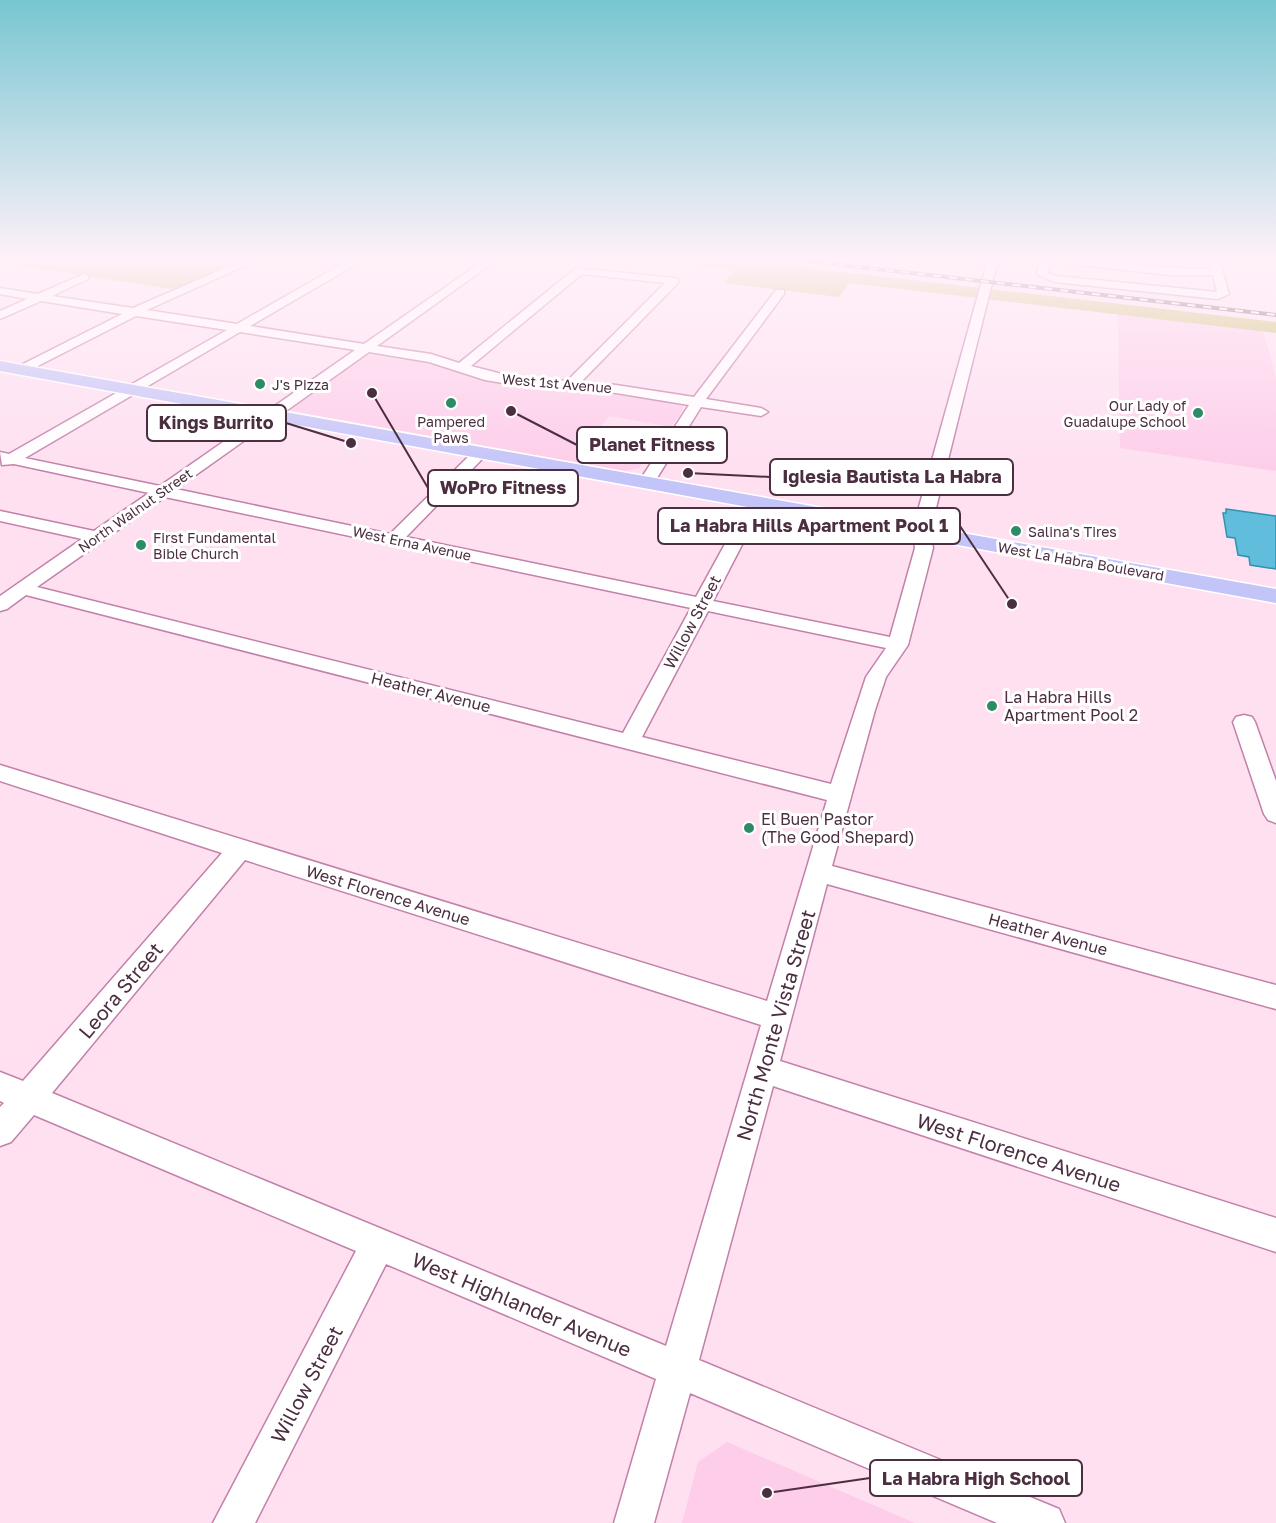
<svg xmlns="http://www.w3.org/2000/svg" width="1276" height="1523" font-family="'Golos Text',sans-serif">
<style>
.built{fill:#fdcde9}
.green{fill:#c9be68}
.building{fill:#60bddc;stroke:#3092b0;stroke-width:1.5}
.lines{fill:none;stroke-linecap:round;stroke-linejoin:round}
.minor-casing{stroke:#c380aa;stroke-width:3}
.major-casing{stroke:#fff;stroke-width:3}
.minor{fill:#fff;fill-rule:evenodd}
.major{fill:#c3c4f8;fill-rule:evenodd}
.rail-casing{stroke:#684a5c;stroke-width:4}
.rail{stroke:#fff;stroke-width:2;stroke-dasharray:8;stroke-linecap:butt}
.poi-dot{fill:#2c8c65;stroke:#fff;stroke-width:2}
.labels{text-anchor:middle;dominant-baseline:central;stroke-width:6;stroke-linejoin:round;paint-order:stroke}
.far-street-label{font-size:14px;fill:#4b2e40;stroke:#fff}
.far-poi-label{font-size:14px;fill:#4b2e40;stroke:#fff;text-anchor:start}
.street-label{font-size:16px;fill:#4b2e40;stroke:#fff}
.poi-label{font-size:16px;fill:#4b2e40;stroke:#fff;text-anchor:start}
.near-street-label{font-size:20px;fill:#4b2e40;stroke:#fff}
.leader{fill:none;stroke:#4b2e40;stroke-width:2}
.callout-dot{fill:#4b2e40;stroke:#fff;stroke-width:2}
.callout{fill:#fff;stroke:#4b2e40;stroke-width:2}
.callout-label{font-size:18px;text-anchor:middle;font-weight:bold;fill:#4b2e40}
</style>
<rect width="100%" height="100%" fill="#fee0f1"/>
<path class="built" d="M1118 314 1263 331 1276 377V471L1120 448Z
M371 354 427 363 490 381 555 390 619 395 677 404 683 407V410L671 427 609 416 601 427 661 437 639 468 625 471 291 411 290 408 360 357Z
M727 1442 915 1523H682L698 1462Z"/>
<path class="green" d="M3 259H241L179 290 0 263Z
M646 259H730L1276 322V333L849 283 839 297 724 283 735 270Z"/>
<path class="building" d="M1226 509 1276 516V569L1250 565 1249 557 1238 555 1235 538 1227 537 1223 513H1226Z"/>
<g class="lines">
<g class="minor-casing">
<path id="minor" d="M246 259H260L147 310 237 324 340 265 321 262 316 259H344L356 263 355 265 250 326 364 344 486 259H498L377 346 431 354 459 363 576 268 674 278 678 279V283L581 382 616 385 694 397 776 290H784V294L706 399 761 408 768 412 761 416 701 407 652 486 646 488 638 483 689 405 616 393 514 385 485 380 429 362 369 352 176 489 390 534 475 450 480 448 488 453 485 456 406 537 696 597 748 502 756 497 764 502 713 601 890 637 915 548 912 532 988 259H998L930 532 933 548 908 645 886 677 875 710 832 866 1276 985V1009L827 884 780 1061 1276 1218V1252L773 1086 699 1360 1059 1509 1065 1523H997L690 1393 654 1523H614L656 1379 386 1264 255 1523H213L356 1251 34 1115 11 1142 0 1146V1107L4 1103 0 1101V1072L23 1081 222 853 0 781V765L767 1001 827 800 26 595 7 609 0 611V596L82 539 0 521V511L94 531 149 493 14 464 2 465 0 452 9 454 227 330 136 316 22 374 17 373 15 370 17 367 122 314 41 301 0 319V311L27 299 0 294V288L38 294 84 274 89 277 88 279 52 296 133 308ZM582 274 665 283 567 381 514 377 471 366ZM240 332 355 350 160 486 25 458ZM165 497 691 608 623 733 37 587ZM708 611 886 648 866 677 831 784 642 737ZM245 860 761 1025 666 1346 52 1093Z
M1041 259C1098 259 1154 269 1211 269L1209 259H1219L1229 294 1218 299 1054 282 1037 274ZM1051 262 1170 275H1213L1217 292 1056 276 1048 273Z
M1244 715 1252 717 1255 722 1276 781V823L1268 820 1264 814 1233 722 1236 717Z"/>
</g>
<g class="major-casing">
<path id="major" d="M0 361 1276 589V603L0 371Z"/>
</g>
<use href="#minor" class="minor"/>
<use href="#major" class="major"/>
<g class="rail-casing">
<path id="rail" d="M790 259 1276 315"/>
</g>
<use href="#rail" class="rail"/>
</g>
<linearGradient id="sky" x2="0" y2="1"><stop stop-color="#77c6d1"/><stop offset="0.55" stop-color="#fff1f9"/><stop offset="1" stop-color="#fff1f9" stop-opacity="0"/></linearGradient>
<rect width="1276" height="472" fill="url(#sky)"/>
<g class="poi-dot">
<circle cx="260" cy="384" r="6"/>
<circle cx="451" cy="403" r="6"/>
<circle cx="1198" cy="413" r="6"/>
<circle cx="1016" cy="531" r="6"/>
<circle cx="141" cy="545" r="6"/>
<circle cx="992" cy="706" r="6"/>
<circle cx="749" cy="828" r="6"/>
</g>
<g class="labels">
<g class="far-street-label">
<text transform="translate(557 383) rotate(5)">West 1st Avenue</text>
<text transform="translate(135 510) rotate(-35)">North Walnut Street</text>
<text transform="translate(412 543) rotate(12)">West Erna Avenue</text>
<text transform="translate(1081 561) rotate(10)">West La Habra Boulevard</text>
</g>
<g class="far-poi-label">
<text x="272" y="384">J's Pizza</text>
<text x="1186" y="405" text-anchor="end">Our Lady of<tspan x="1186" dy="16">Guadalupe School</tspan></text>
<text x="451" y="421" text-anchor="middle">Pampered<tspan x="451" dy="16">Paws</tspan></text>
<text x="1028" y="531">Salina's Tires</text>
<text x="153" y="537">First Fundamental<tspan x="153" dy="16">Bible Church</tspan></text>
</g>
<g class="street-label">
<text transform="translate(692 622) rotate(-62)">Willow Street</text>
<text transform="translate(431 692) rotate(14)">Heather Avenue</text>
<text transform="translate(388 895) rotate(17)">West Florence Avenue</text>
<text transform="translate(1048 934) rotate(15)">Heather Avenue</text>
</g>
<g class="poi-label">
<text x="1004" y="697">La Habra Hills<tspan x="1004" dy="18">Apartment Pool 2</tspan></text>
<text x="761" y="819">El Buen Pastor<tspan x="761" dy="18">(The Good Shepard)</tspan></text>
</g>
<g class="near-street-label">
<text transform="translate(120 990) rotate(-50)">Leora Street</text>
<text transform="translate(775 1025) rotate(-74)">North Monte Vista Street</text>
<text transform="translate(1019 1152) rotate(18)">West Florence Avenue</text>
<text transform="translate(522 1304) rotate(23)">West Highlander Avenue</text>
<text transform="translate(306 1384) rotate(-62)">Willow Street</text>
</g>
</g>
<path class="leader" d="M351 443L286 423M511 411L577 445M688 473L770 477M372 393L428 488M1012 604L960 526M767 1493L870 1478"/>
<g class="callout-dot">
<circle cx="351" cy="443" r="6"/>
<circle cx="511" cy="411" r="6"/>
<circle cx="688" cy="473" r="6"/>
<circle cx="372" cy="393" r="6"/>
<circle cx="1012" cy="604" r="6"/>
<circle cx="767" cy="1493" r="6"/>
</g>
<g class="callout">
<rect x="147" y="405" width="139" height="36" rx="6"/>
<rect x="577" y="427" width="150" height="36" rx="6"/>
<rect x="770" y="459" width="243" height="36" rx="6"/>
<rect x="428" y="470" width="150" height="36" rx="6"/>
<rect x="658" y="508" width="302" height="36" rx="6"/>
<rect x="870" y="1460" width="212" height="36" rx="6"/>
</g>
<g class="callout-label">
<text x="216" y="429">Kings Burrito</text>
<text x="652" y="451">Planet Fitness</text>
<text x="892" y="483">Iglesia Bautista La Habra</text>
<text x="503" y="494">WoPro Fitness</text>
<text x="809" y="532">La Habra Hills Apartment Pool 1</text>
<text x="976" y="1485">La Habra High School</text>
</g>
</svg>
